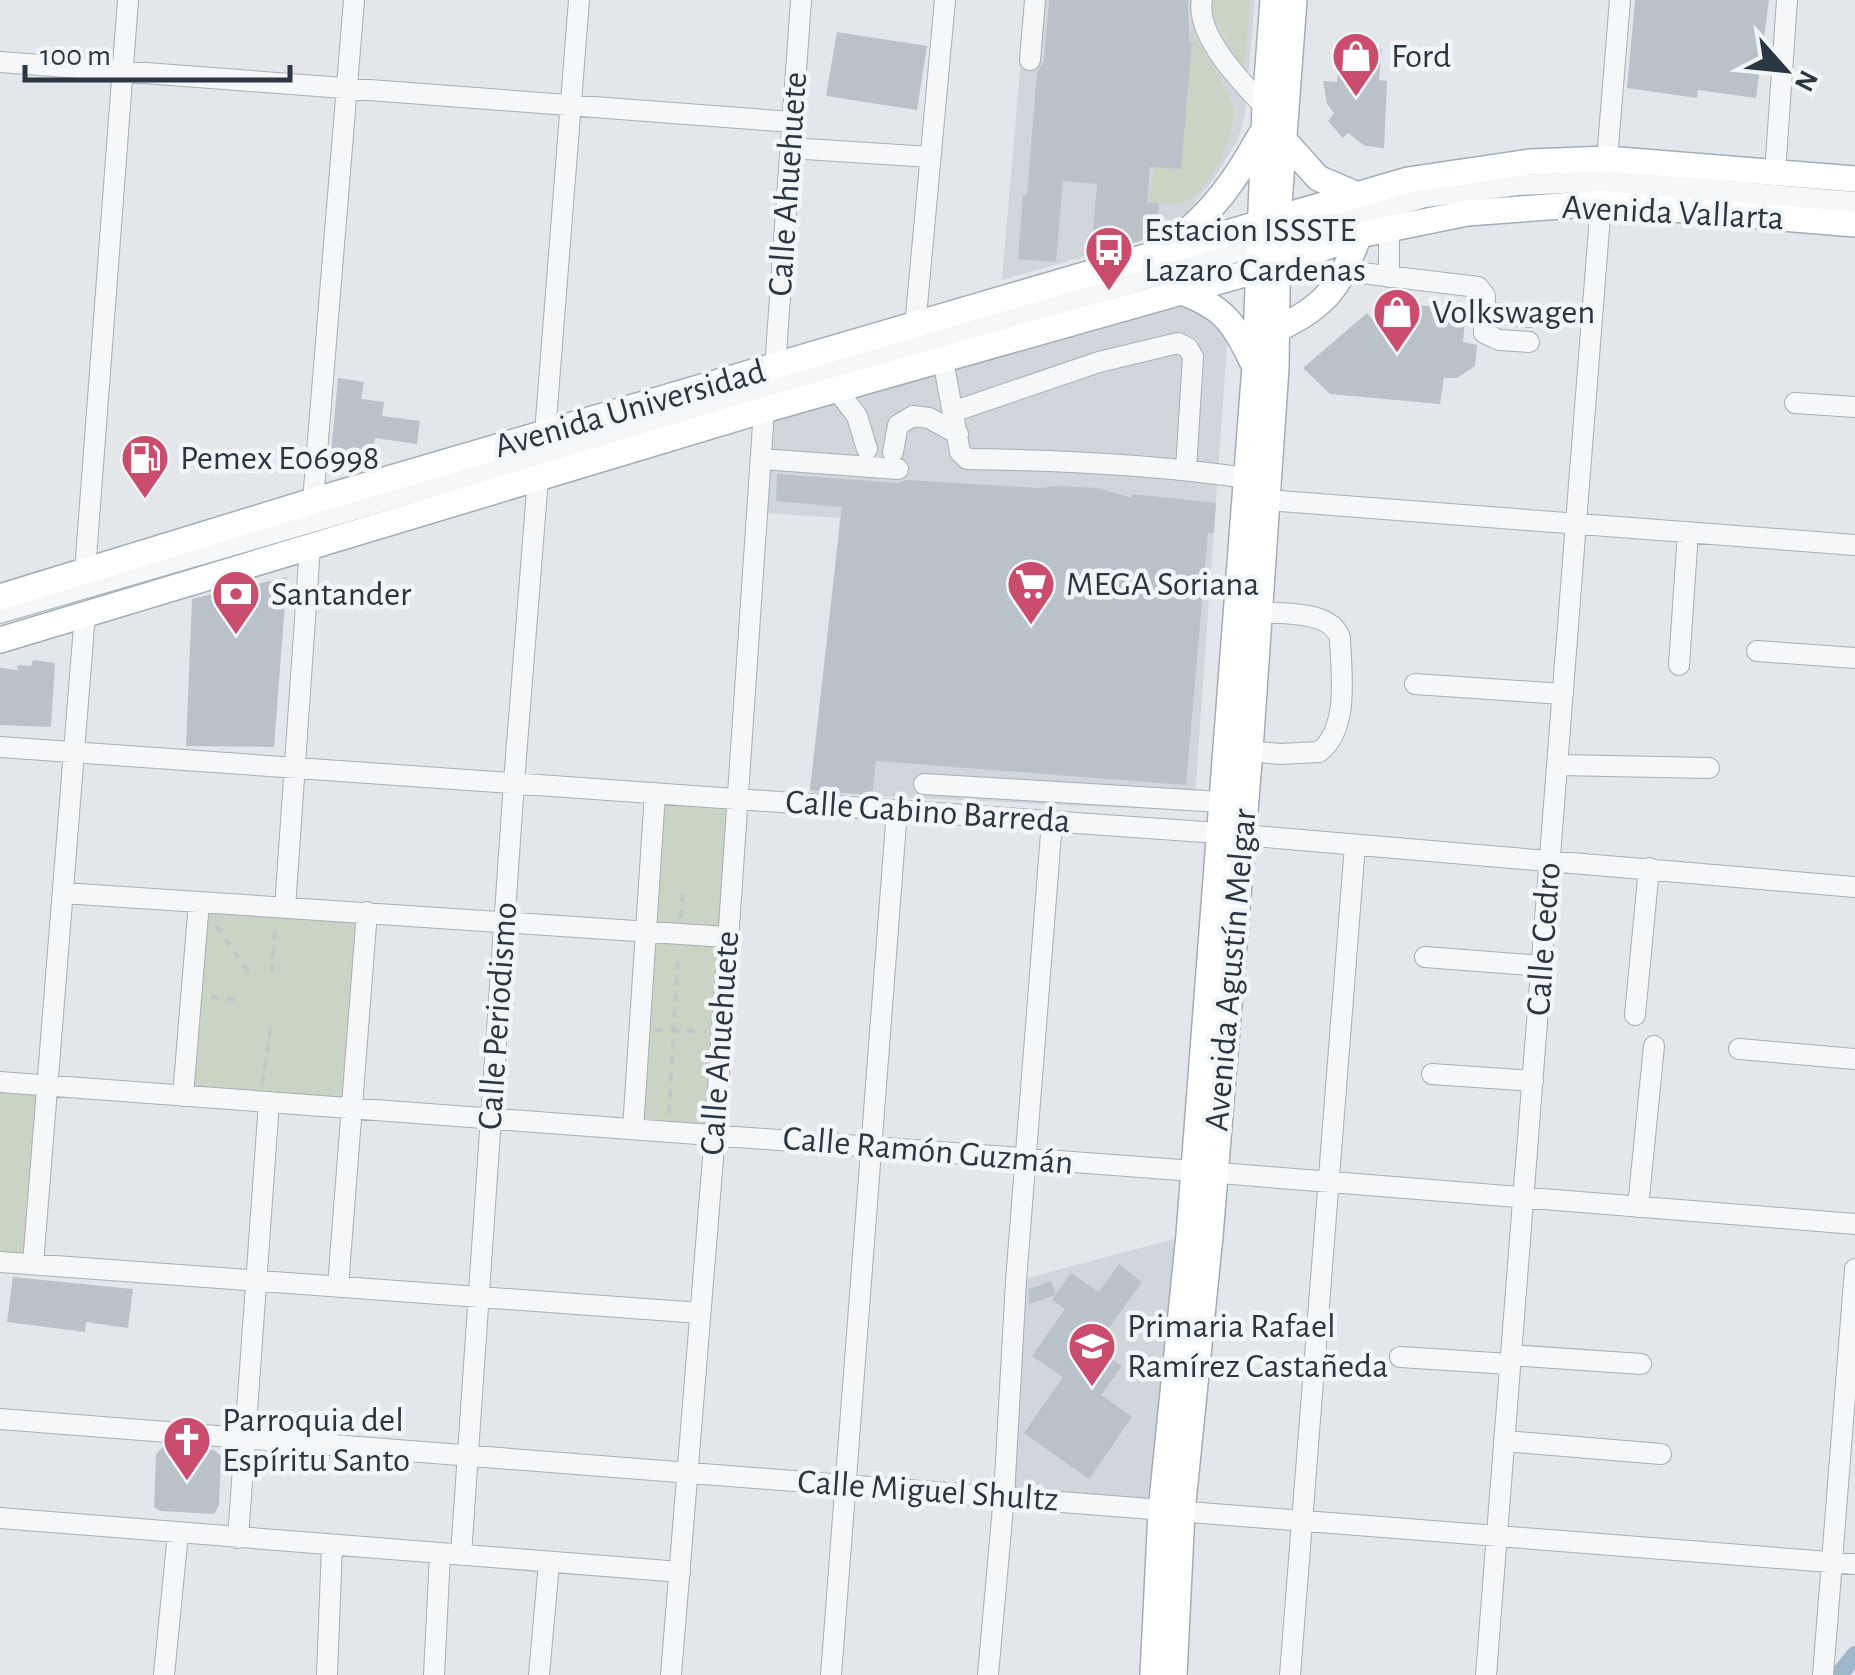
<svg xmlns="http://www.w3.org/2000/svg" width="1855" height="1675" font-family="'Alegreya Sans',sans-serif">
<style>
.built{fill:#d1d6dd}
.green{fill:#cad4c4}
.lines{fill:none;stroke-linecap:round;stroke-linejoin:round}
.canal{stroke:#9fb8c9;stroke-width:18}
.building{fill:#bac1c8}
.minor-casing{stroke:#a8aeb5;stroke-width:22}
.major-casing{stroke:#a3adb6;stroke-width:28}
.path{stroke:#c1c5ca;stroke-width:4;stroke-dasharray:8 8;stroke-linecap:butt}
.minor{stroke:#f6f7f9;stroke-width:20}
.major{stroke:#fff;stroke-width:25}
.labels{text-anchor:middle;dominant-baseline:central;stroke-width:9;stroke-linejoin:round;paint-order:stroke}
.poi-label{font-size:35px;fill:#2b3643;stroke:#f3f6f8;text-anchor:start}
.street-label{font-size:35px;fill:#2b3643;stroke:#f3f6f8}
</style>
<rect width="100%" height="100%" fill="#e3e7eb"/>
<path class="built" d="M1026 0H1255L1245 114 1238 140 1213 180 1186 214 1157 236 1002 280Z
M1175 306H1192L1212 319 1224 333 1227 346 1194 811 810 793 840 518 766 513 771 422Z
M1189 1235 1161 1511 1004 1496 1016 1281Z"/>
<path class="green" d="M1213 0H1250L1244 73 1209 6Z
M1188 33H1193C1205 56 1221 77 1231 100 1243 125 1208 200 1180 203 1154 206 1128 194 1105 186L1151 190 1154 168 1181 169 1192 44 1187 43Z
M655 793 736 797 715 1134 633 1129Z
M199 902 367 912 352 1109 183 1096Z
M0 1082 47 1085 33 1264 0 1262Z"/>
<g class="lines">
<path class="canal" d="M1839 1675 1855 1655"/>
</g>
<path class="building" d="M1049 0H1188L1189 43H1192L1181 169 1150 167 1147 202 1159 203 1157 236 1091 255 1097 184 1063 181 1056 262 1018 259 1023 195H1027L1037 72 1044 61Z
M1635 0H1769L1756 98 1698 90 1697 98 1627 88Z
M837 32 927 46 917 110 826 96Z
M1340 48 1382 49 1379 80 1387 81 1384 148 1365 146 1348 133 1343 138 1328 121 1334 113 1327 104 1323 81 1337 82Z
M1390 304 1466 308 1463 342 1477 345 1475 366 1457 378H1444L1440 404 1330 394 1303 368 1367 313 1386 335Z
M338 378 364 382 361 399 384 402 382 416 420 421 417 444 375 438 370 467 330 464Z
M777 474 897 483 906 480 1038 488 1060 486 1097 488 1132 498V494L1216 503 1214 533H1208L1186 785 876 761 872 795 810 790 842 507 776 501Z
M287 577 274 747 186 746 192 599Z
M33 660 55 663 51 727 0 725V668L18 670 17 665 31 666Z
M1119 1264 1142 1282 1095 1347 1122 1366 1101 1395 1132 1417 1089 1479 1024 1433 1063 1377 1032 1356 1065 1309 1052 1300 1071 1273 1099 1292Z
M13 1277 133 1289 128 1328 86 1322 85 1332 7 1322Z
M1051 1281 1056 1295 1029 1304V1289Z
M164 1446 214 1450 221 1456 219 1505 214 1514 161 1511 154 1507 156 1454Z"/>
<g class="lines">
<g class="minor-casing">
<path id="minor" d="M1202 0C1195 35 1242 83 1265 107
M1030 60 1035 0
M0 62 792 122
M790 148 930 157
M1607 159 1620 0
M1775 173 1787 0
M1345 271 1478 287 1485 296 1484 333 1499 340 1529 342
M1389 277V229
M1484 312 1530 317
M915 327 945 0
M943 360 960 452 967 459C1061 460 1153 464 1246 478
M775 368 801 0
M837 390 857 416 867 449
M1795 403 1855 407
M955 411 1099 362 1178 343 1188 348 1193 357 1186 469
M545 433 579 0
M893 452 898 425 913 416 929 418 958 434
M761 459 898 469
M1266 500 1855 545
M313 501 354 0
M85 571 128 0
M0 613 1425 197 1517 185 1607 181 1855 202
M1757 651 1855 658
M1679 665 1688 532
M1415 684 1563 694
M0 747 1218 833 1855 887
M1239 750 1280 754 1319 752C1350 729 1341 671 1340 638 1331 610 1283 614 1258 612
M1558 765 1709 768
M924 784 1221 802
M63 893 726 937
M285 908 310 547
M1425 957 1542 966
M1635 1015 1649 868
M1739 1049 1855 1059
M1432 1074 1533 1081
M0 1082 1194 1171 1855 1224
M183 1096 199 902
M633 1129 655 793
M1638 1207 1654 1046
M0 1262 700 1313
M33 1264 85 614
M338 1286 367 912
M1511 1355 1641 1364
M1400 1357 1510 1364
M0 1419 1855 1564
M1504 1441 1661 1454
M0 1518 680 1572
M238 1538 269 1102
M461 1555 514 782 538 478
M164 1675 178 1533
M327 1675 332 1546
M434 1675 440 1554
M539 1675 549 1563
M671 1675 715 1134 764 410
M831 1675 897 810
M988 1675 1004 1496 1016 1281 1052 821
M1290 1675 1355 845
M1486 1675 1601 203
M1823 1675 1855 1269"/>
</g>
<g class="major-casing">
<path id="major" d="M1284 140 1318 178 1355 194
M1172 243C1212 214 1236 179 1260 136
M1180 291C1223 308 1232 319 1252 361
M1277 329C1326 307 1342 284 1359 235
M0 597 313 501 1408 180 1530 162 1607 159 1855 179
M0 640 764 410 1280 264 1359 235 1467 213 1601 203 1855 224
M1153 1675 1161 1511 1189 1235 1255 366 1265 107 1273 0
M1174 1675 1182 1512 1210 1236 1250 750 1276 368 1278 217 1294 0"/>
</g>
<path class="path" d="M681 918 683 893
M216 926 252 977
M272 972 275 927
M211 997 241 1000
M655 1030 706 1031
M262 1084 271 1024
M669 1113 678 953"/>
<use href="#minor" class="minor"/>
<use href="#major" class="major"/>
</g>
<defs>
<g id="shop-pin" transform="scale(2.5)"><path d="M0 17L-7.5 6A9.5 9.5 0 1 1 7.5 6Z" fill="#cb4d6d" stroke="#f3f6f8"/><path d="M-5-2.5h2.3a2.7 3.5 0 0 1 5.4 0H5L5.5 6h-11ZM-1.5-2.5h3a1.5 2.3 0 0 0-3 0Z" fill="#fff"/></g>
<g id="bus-pin" transform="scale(2.5)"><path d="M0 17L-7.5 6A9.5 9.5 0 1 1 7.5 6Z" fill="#cb4d6d" stroke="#f3f6f8"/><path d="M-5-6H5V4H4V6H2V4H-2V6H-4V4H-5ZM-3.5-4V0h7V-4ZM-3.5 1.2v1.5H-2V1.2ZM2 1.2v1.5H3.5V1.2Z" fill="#fff"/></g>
<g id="fuel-pin" transform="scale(2.5)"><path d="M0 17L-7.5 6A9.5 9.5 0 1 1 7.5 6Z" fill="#cb4d6d" stroke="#f3f6f8"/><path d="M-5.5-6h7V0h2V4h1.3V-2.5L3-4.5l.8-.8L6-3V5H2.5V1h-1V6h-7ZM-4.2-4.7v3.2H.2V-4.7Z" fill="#fff"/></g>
<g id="supermarket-pin" transform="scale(2.5)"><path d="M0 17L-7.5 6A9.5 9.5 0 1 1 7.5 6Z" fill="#cb4d6d" stroke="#f3f6f8"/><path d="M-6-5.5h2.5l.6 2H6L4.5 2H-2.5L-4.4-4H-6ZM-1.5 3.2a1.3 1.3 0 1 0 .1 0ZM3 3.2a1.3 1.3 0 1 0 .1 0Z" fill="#fff"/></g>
<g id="bank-pin" transform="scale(2.5)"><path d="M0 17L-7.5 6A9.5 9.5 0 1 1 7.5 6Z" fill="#cb4d6d" stroke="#f3f6f8"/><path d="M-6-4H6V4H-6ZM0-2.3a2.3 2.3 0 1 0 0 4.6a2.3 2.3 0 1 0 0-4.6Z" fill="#fff"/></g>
<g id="school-pin" transform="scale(2.5)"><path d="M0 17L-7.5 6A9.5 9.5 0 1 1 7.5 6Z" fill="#cb4d6d" stroke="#f3f6f8"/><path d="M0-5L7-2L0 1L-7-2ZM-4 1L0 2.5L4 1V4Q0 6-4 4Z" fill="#fff"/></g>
<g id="church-pin" transform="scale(2.5)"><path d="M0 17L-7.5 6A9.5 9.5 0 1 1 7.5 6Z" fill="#cb4d6d" stroke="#f3f6f8"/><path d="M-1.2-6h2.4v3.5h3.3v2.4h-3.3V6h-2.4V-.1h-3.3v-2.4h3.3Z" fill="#fff"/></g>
</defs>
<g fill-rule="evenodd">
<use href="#shop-pin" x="1356" y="56"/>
<use href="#bus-pin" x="1109" y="250"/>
<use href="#shop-pin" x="1397" y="312"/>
<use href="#fuel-pin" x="145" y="458"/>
<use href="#supermarket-pin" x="1031" y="584"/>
<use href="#bank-pin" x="236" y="594"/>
<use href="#school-pin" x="1092" y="1346"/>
<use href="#church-pin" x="187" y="1440"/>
</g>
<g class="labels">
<g class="poi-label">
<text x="1391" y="56">Ford</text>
<text x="1144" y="230">Estacion ISSSTE<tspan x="1144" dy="40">Lazaro Cardenas</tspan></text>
<text x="1432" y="312">Volkswagen</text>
<text x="180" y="458">Pemex E06998</text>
<text x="1066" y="584">MEGA Soriana</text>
<text x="271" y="594">Santander</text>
<text x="1127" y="1326">Primaria Rafael<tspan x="1127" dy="40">Ramírez Castañeda</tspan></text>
<text x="222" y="1420">Parroquia del<tspan x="222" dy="40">Espíritu Santo</tspan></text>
</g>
<g class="street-label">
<text transform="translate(788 184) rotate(-86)">Calle Ahuehuete</text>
<text transform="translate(1673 213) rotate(3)">Avenida Vallarta</text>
<text transform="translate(630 409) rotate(-16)">Avenida Universidad</text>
<text transform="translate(928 812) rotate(4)">Calle Gabino Barreda</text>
<text transform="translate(1544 939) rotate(-86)">Calle Cedro</text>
<text transform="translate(1231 970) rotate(-85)">Avenida Agustín Melgar</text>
<text transform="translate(498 1016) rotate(-86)">Calle Periodismo</text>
<text transform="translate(720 1043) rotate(-86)">Calle Ahuehuete</text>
<text transform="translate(928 1151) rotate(5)">Calle Ramón Guzmán</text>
<text transform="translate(928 1491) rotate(4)">Calle Miguel Shultz</text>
</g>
</g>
<g transform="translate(1785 70) rotate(117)" stroke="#f3f6f8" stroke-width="8" paint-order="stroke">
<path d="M0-8L18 38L0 25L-18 38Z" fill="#2b3643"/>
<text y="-15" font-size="28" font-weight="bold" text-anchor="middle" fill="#2b3643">N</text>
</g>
<path d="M25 65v15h265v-15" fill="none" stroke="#2b3643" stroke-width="5"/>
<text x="40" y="65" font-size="30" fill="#2b3643" stroke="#f3f6f8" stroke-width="8" paint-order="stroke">100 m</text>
</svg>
